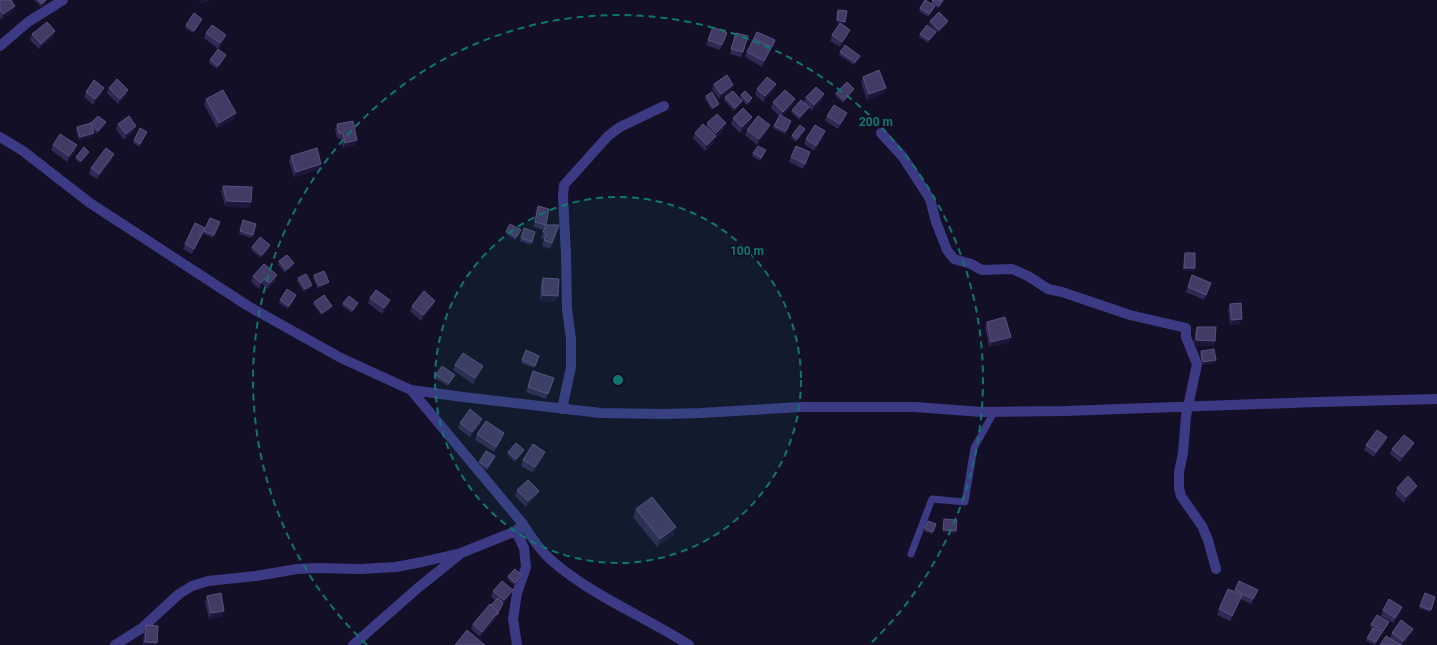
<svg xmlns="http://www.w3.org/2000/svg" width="1437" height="645" font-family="Roboto,sans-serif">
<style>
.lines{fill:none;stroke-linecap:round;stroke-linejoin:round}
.service{stroke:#3d3a85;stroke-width:7}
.minor{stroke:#3d3a85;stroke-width:10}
.wall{fill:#312854}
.shaded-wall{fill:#1d163a}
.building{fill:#433a66;stroke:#5a527e}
.ring{fill:none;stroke:#0f766e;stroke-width:2;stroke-dasharray:7 5}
.centre{fill:#0f766e;stroke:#130f26;stroke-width:2}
.ring-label{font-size:12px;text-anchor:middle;font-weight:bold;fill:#0f766e;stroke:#130f26;stroke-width:4;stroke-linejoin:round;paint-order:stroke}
</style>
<rect width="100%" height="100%" fill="#130f26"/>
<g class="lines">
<path class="service" d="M911 554 932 499 965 502 974 448 994 412"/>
<path class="minor" d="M0 46 28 22 63 0
M881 133 903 157 930 199 936 222 947 250 954 259 971 264 982 270 1012 269 1028 276 1048 289 1062 292 1130 315 1186 328V337L1197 364 1186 416 1183 453 1179 472V488L1181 496 1202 526 1208 540 1216 569
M0 137 23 151 90 203 248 306 341 358 411 390 463 397 601 413 664 414 701 413 800 407H915L982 412 1065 411 1317 402 1437 399
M411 390 523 524C531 537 540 550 551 560 592 596 644 616 689 645
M562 409 571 367V339L567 309 566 255 563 196 564 185 608 136 620 127 664 106
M516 531 524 548 526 567 517 593 513 619 517 645
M115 645 142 628 179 594 192 586 208 581 256 576 297 569 318 568 361 569 396 567 422 562 461 553 516 531 523 524
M353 645 419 587 460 554"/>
</g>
<path class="wall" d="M0 0 15 6 13 11 1 20 0 18Z
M34 0H47L41 7Z
M933 0H944L938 8 935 6 934 9 928 17 919 11 920 8 931 3Z
M838 10 844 24H842L848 35 840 47 830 41 832 35 840 24 836 23 837 13Z
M930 21 947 24 938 33 929 24Z
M201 22 193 33 185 28 186 25Z
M713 27 727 33 720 50 706 45Z
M55 31 53 37 39 49 30 40 32 34Z
M936 32 935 34 928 43 919 37 920 34Z
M206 33 226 35 224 40 218 49 204 38Z
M736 33 743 52 741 57 730 54Z
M775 40 771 49 762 67 745 57 747 52Z
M840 52 860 56 859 58 854 65 839 55Z
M225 58 217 69 209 63 210 60Z
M863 77 886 88 884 93 867 100 861 82Z
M714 84 731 91 719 99 712 89Z
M776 84 774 90 763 102 755 94 757 89Z
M109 88 126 96 118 104 107 93Z
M86 92 102 94 93 105 84 97Z
M853 92 843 103 835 95 836 93Z
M741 95 751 101 747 105 740 98Z
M706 96 718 106 712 110 705 99Z
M725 97 742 101 741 104 734 111 724 100Z
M806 97 822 100 812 111 809 108 808 110 799 120 791 112 792 110 804 102Z
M206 99 234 119 217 128 204 105Z
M773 102 793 105 782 116 790 124 785 134 773 128 779 116 771 108Z
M827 116 845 119 838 129 825 121Z
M733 118 750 123 740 133 731 124Z
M106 122 105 125 97 134 93 129V136L79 140 76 130 77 127 91 123Z
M707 123 724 129 716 137 714 142 705 151 693 138 695 133 706 127Z
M118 124 136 126 134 132 124 140 116 129Z
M337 124 355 145 343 148 341 139 337 138 335 130Z
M805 129 804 132 796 142 791 138 792 135Z
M747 130H768L757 145 745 135Z
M825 131 823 137 814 151 804 144 806 139Z
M146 134 139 147 133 143 134 140Z
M53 145 75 151 67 162 51 150Z
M89 152 88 154 80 163 75 159 76 157Z
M810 152 803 169 789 162 791 157Z
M753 153H765L760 161 752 156Z
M291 156 321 164 319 170 294 177 289 161Z
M112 159 97 179 89 174 91 168Z
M223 186 251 202 249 208 225 206 221 191Z
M538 206 549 209 545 225H559L550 249 542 246 544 239 541 238 544 230 533 227Z
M243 220 256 224 252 238 239 234Z
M220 222 213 238 203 233 192 254 183 249 185 244 205 228Z
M524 228 535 232 531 245 520 241Z
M506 231 520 233 515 240 505 233Z
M252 247 269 248 261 258 251 250Z
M1185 253 1195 268 1194 271 1183 270 1184 255Z
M279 261 293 266 285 273 278 264Z
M314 275 329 282 328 284 318 289 313 278Z
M1192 275 1211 283 1204 300 1186 292Z
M253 276 275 281 268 289 262 284 259 289 251 282Z
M298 278 312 285 311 288 304 292 297 281Z
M543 278 556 302 540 301 541 283Z
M295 298 288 309 279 303 280 300Z
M370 298 390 300 388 306 382 314 368 303Z
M314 302 332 306 331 309 321 315 313 304Z
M343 303 357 305 352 313 342 306Z
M1230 304 1240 324 1230 325 1228 309Z
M412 306H433L421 321 410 311Z
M987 322 1011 337 1009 342 989 347 985 327Z
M1197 327 1215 341 1213 346H1194L1195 332Z
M1201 351 1216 360 1215 363 1202 365 1200 354Z
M539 356 534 368 521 363 522 360Z
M455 365 481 371 473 384 453 370Z
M533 371 554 378 546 399 526 392Z
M436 375 454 377 448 386 435 378Z
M460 423 480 424 470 437 458 428Z
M477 434 502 439 494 452 475 440Z
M1387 437 1385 442 1374 457 1364 450 1366 445Z
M1412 448 1400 462 1390 454 1392 449Z
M508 452 523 453 515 462 507 454Z
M545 452 543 457 533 473 521 466 523 460Z
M495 456 494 459 487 470 478 465 479 462Z
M1397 488 1415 491 1404 503 1395 494Z
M517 490 539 491 537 496 526 507 515 496Z
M636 509 673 535 657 547 633 517Z
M936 524 932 534 924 531 925 529Z
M508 576 521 578 514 585 507 578Z
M1239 581 1258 590 1251 604 1241 599 1230 621 1217 615 1219 609 1234 591Z
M493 591 511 595 502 606 496 618 480 637 471 629 473 624 495 600 491 597Z
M1425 593 1435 597 1430 612 1419 608Z
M207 596 223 616 209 619 205 602Z
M1402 607 1400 613 1393 623 1381 616 1383 610Z
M1389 622 1382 634 1381 633 1375 645 1366 641 1372 628 1370 627 1371 624Z
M146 625 156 645H143L144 631Z
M1413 629 1411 634 1402 645H1380L1390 638 1392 633Z"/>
<path class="shaded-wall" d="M46 0H47L41 7 42 4Z
M203 0H211L199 4 200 1Z
M943 0H944L938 8 939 6Z
M15 6 13 11 1 20 3 14Z
M202 19 201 22 193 33 194 31Z
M837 20 845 22 844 24 836 23Z
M948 21 947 24 938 33 939 30Z
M850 30 848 35 840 47 842 42Z
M55 31 53 37 39 49 41 44Z
M936 32 935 34 928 43 929 40Z
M226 35 224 40 218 49 220 43Z
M771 48 769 53 762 67 764 61Z
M226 55 225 58 217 69 218 66Z
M776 84 774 90 763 102 765 96Z
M733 85 731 91 719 99 721 94Z
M104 88 102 94 93 105 95 99Z
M886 88 884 93 867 100 869 94Z
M854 89 853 92 843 103 844 100Z
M128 90 126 96 118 104 120 99Z
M824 94 822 100 812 111 814 105Z
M795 99 793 105 781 117 783 112Z
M742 101 741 104 734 111 735 108Z
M719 104 718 106 712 110 713 108Z
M809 107 808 110 799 120 800 117Z
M236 113 234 119 217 128 219 123Z
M847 113 845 119 838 129 840 124Z
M752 117 750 123 740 133 742 127Z
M106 122 105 125 97 134 98 131Z
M726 123 724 129 716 137 714 142 705 151 707 145 714 138 716 133Z
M770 125 768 130 757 145 759 139Z
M136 126 134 132 124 140 126 134Z
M805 129 804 132 796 142 797 139Z
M825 131 823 137 814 151 816 146Z
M94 133 93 136 79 140 80 137Z
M357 140 355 145 343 148 345 143Z
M77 145 75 151 67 162 69 156Z
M89 152 88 154 80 163 81 161Z
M114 154 112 159 97 179 99 174Z
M321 164 319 170 294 177 296 172Z
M227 201 251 202 249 208 225 206Z
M205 228 203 233 192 254 194 249Z
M270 245 269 248 261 258 262 255Z
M294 263 293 266 285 273 286 270Z
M1184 268H1195L1194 271 1183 270Z
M277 275 275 281 268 289 270 283Z
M264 279 262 284 259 289 261 283Z
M329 282 328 284 318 289 319 286Z
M312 285 311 288 304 292 305 289Z
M296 295 295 298 288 309 289 306Z
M542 295 558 296 556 302 540 301Z
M390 300 388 306 382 314 384 308Z
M435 301 433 306 421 321 423 315Z
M332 306 331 309 321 315 322 313Z
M1242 319 1240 324 1230 325 1232 320Z
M1011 337 1009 342 989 347 991 342Z
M1196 340 1215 341 1213 346H1194Z
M1216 360 1215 363 1202 365 1203 362Z
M483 366 481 371 473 384 475 378Z
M482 419 480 424 470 437 472 432Z
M504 433 502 439 494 452 496 447Z
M1387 437 1385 442 1374 457 1376 452Z
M1414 443 1412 448 1400 462 1402 457Z
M524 450 523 453 515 462 516 459Z
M545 452 543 457 533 473 535 467Z
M1417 486 1415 491 1404 503 1406 497Z
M539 491 537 496 526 507 528 501Z
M676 527 673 535 657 547 660 539Z
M943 530 956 531 955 534 942 533Z
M522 576 521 578 514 585 515 583Z
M513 590 511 595 502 606 496 618 480 637 482 632 503 603 504 600Z
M1242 595 1240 601 1230 621 1232 616Z
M1402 607 1400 613 1393 623 1395 618Z
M224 611 223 616 209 619 211 613Z
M1413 629 1411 634 1402 645 1403 641Z
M145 642 157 643 156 645H144Z"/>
<path class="building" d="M0 0H11L15 6 3 14 0 10Z
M38 0H46L42 4Z
M925 0 935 6 929 14 920 8Z
M933 0H943L939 6 932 1Z
M838 10 847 11 845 22 837 20Z
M939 12 948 21 939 30 930 21Z
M194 13 202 19 194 31 186 25Z
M47 22 55 31 41 44 32 34Z
M840 23 850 30 842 42 832 35Z
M212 25 226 35 220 43 206 33Z
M927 25 936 32 929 40 920 34Z
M713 27 727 33 722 45 708 40Z
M757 32 775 40 772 47 761 42 754 38Z
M736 33 748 36 743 52 731 49Z
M754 38 771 48 764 61 747 52Z
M845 45 860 56 855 62 840 52Z
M218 49 226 55 218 66 210 60Z
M879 70 886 88 869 94 863 77Z
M727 75 733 85 721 94 714 84Z
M767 77 776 84 765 96 757 89Z
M117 79 128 90 120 99 109 88Z
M94 80 104 88 95 99 86 92Z
M847 82 854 89 844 100 836 93Z
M816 87 824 94 814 105 806 97Z
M223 90 236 113 219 123 206 99Z
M785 90 795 99 783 112 773 102Z
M733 91 742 101 735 108 725 97Z
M745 91 752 98 748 102 741 95Z
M712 92 719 104 713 108 706 96Z
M801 100 809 107 800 117 792 110Z
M834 105 847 113 840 124 827 116Z
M743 108 752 117 742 127 733 118Z
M717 114 726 123 716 133 707 123Z
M780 115 791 121 786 131 774 126Z
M98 116 106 122 98 131 91 123 94 133 80 137 77 127 91 123Z
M129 116 136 126 126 134 118 124Z
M758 116 770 125 759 139 747 130Z
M353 121 357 140 345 143 343 134 339 133 337 124Z
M703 124 716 136 707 145 695 133Z
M800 125 805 129 797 139 792 135Z
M815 125 825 131 816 146 806 139Z
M140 128 147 132 140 144 134 140Z
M60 134 77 145 69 156 53 145Z
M758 146 766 150 761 158 753 153Z
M796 146 810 152 805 164 791 157Z
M84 147 89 152 81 161 76 157Z
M106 148 114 154 99 174 91 168Z
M317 148 321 164 296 172 291 156Z
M223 186 252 187 251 202 227 201Z
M538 206 549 209 546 225 535 222Z
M210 218 220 222 214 235 204 231Z
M243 220 256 224 253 235 240 231Z
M195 223 205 228 194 249 185 244Z
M510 224 521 230 516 237 506 231Z
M546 225H559L552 243 544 240 546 234 543 232Z
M524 228 535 232 532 242 521 238Z
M260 237 270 245 262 255 252 247Z
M1185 253H1195V268H1184Z
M287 255 294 263 286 270 279 261Z
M264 264 277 275 270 283 264 279 261 283 253 276Z
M324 271 329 282 319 286 314 275Z
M306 274 312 285 305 289 298 278Z
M1192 275 1211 283 1206 295 1188 287Z
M543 278 559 279 558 296 542 295Z
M287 289 296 295 289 306 280 300Z
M376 290 390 300 384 308 370 298Z
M424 291 435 301 423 315 412 306Z
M324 295 332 306 322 313 314 302Z
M349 296 358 303 353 310 343 303Z
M1241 303 1242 319 1232 320 1230 304Z
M1005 317 1011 337 991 342 987 322Z
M1197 327H1216L1215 341 1196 340Z
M1214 349 1216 360 1203 362 1201 351Z
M526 350 539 356 535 366 522 360Z
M463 353 483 366 475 378 455 365Z
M442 366 455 375 449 383 436 375Z
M533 371 554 378 548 394 528 387Z
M470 409 482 419 472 432 460 423Z
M486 421 504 433 496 447 477 434Z
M1377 430 1387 437 1376 452 1366 445Z
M1404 435 1414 443 1402 457 1392 449Z
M516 443 524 450 516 459 508 452Z
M533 444 545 452 535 467 523 460Z
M486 451 495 456 488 467 479 462Z
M1408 476 1417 486 1406 497 1397 488Z
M528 480 539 491 528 501 517 490Z
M652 497 676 527 660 539 636 509Z
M944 519 957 520 956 531 943 530Z
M928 521 936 524 933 532 925 529Z
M515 569 522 576 515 583 508 576Z
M502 581 513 590 504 600 493 591Z
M1239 581 1258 590 1253 599 1235 590Z
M1228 589 1242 595 1232 616 1219 609Z
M221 593 224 611 211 613 207 596Z
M1425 593 1435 597 1431 610 1420 606Z
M498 598 503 603 497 615 498 612 491 605Z
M1389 599 1402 607 1395 618 1383 610Z
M490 604 498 612 482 632 473 624Z
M1377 615 1389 622 1383 631 1371 624Z
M1401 620 1413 629 1403 641 1392 633Z
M146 625 158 626 157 643 145 642Z
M1373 628 1382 632 1376 642 1367 638Z
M467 630 485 645H455Z
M1386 636 1401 645H1380Z"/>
<circle cx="618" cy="380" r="183" fill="#0f766e" fill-opacity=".12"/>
<g class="ring">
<circle cx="618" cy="380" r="183"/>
<path d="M367 645A365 365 0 1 1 869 645"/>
</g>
<circle cx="618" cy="380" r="6" class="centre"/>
<g class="ring-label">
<text x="876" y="126">200 m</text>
<text x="747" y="255">100 m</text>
</g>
</svg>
